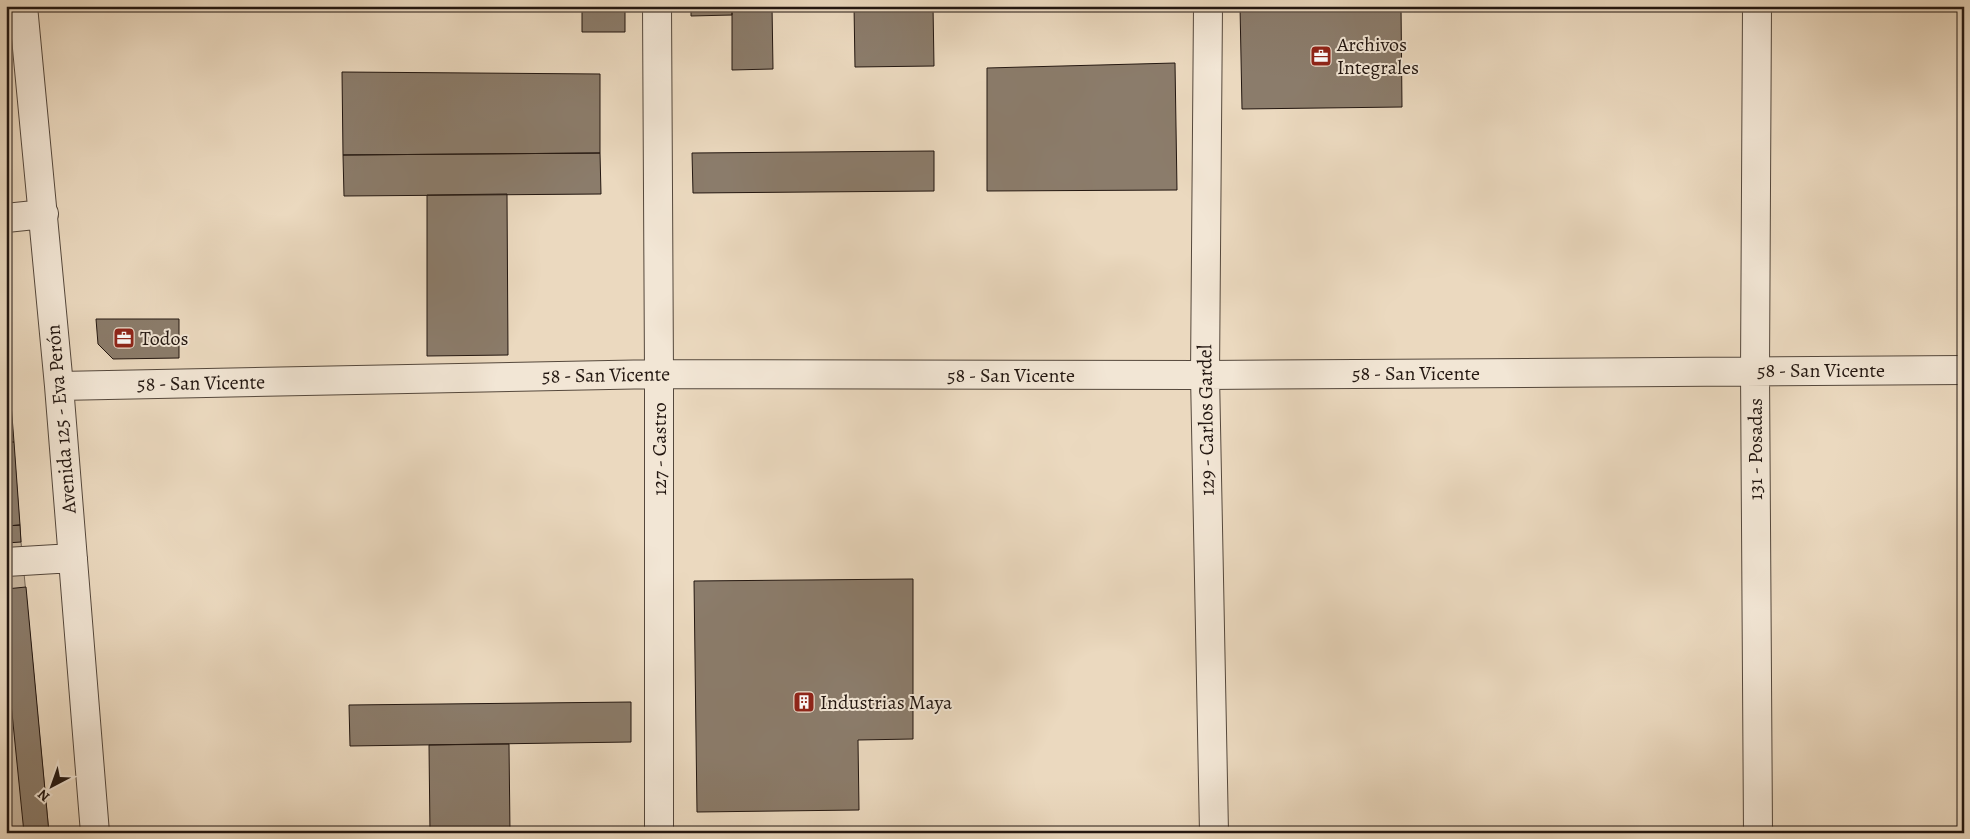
<svg xmlns="http://www.w3.org/2000/svg" width="1970" height="839" font-family="Alegreya,serif">
<style>
.green{fill:#c9b8a1;stroke:#766859}
.building{fill:#8b7c6b;stroke:#231711}
.lines{fill:none;stroke-linecap:round;stroke-linejoin:round}
.minor-casing{stroke:#55483c;stroke-width:30}
.minor{stroke:#f2e6d5;stroke-width:28}
.labels{text-anchor:middle;dominant-baseline:central;stroke-width:4;stroke-linejoin:round;paint-order:stroke}
.poi-label{font-size:20px;fill:#231711;stroke:#f2e6d5;text-anchor:start}
.street-label{font-size:20px;fill:#231711;stroke:#f2e6d5}
</style>
<rect width="100%" height="100%" fill="#ebd9bf"/>
<filter id="stains"><feTurbulence type="fractalNoise" baseFrequency=".004" numOctaves="4"/><feColorMatrix values="0 0 0 0 .2 0 0 0 0 .09 0 0 0 0 .02 0 0 0 .5 -.17"/></filter>
<radialGradient id="worn" r=".72"><stop offset=".6" stop-color="#630" stop-opacity="0"/><stop offset="1" stop-color="#630" stop-opacity=".3"/></radialGradient>
<path class="green" d="M6 342 21 542 49 833H6Z"/>
<path class="building" d="M582 6H625V32H582Z
M691 6H732V15L691 16Z
M732 6H772L773 69 732 70Z
M854 6H933L934 66 855 67Z
M1240 6H1401L1402 107 1242 109Z
M1175 63 1177 190 987 191V68Z
M342 72 600 74V153L343 155Z
M934 151V191L693 193 692 153Z
M600 153 601 194 344 196 343 155Z
M507 194 508 355 427 356V195Z
M96 319H179V358L113 359 98 344Z
M6 378H9L14 442H6Z
M6 442H14L20 525 6 526Z
M20 525 21 542 6 543V526Z
M913 579V739L858 740 859 810 697 812 694 581Z
M26 587 49 833H24L6 653V589Z
M631 702V742L350 746 349 705Z
M509 744 510 833H430L429 745Z"/>
<g class="lines">
<g class="minor-casing">
<path id="minor" d="M23 6 59 386 95 833
M657 6 659 374V833
M1208 6 1205 375 1214 833
M1757 6 1755 371 1758 833
M6 218 44 214
M59 386 659 374 1205 375 1964 370
M6 562 73 558"/>
</g>
<use href="#minor" class="minor"/>
</g>
<defs>
<g id="office-square" transform="scale(1.125)"><rect x="-9" y="-9" width="18" height="18" rx="4" fill="#8f2418" stroke="#f2e6d5"/><path d="M-6-3h4V-5.5h4V-3h4V5H-6ZM-1-4.5V-3h2v-1.5ZM-6 0V1H6V0Z" fill="#fff"/></g>
<g id="building-square" transform="scale(1.125)"><rect x="-9" y="-9" width="18" height="18" rx="4" fill="#8f2418" stroke="#f2e6d5"/><path d="M-4-6H4V6H1V3H-1V6H-4ZM-2.5-4.3h1.7v1.8h-1.7ZM.8-4.3h1.7v1.8H.8ZM-2.5-1h1.7V.8h-1.7ZM.8-1h1.7V.8H.8Z" fill="#fff"/></g>
</defs>
<g fill-rule="evenodd">
<use href="#office-square" x="1321" y="56"/>
<use href="#office-square" x="124" y="338"/>
<use href="#building-square" x="804" y="702"/>
</g>
<g class="labels">
<g class="poi-label">
<text x="1337" y="44">Archivos<tspan x="1337" dy="23">Integrales</tspan></text>
<text x="140" y="338">Todos</text>
<text x="820" y="702">Industrias Maya</text>
</g>
<g class="street-label">
<text x="1821" y="370">58 - San Vicente</text>
<text x="1416" y="373">58 - San Vicente</text>
<text transform="translate(606 375) rotate(-1)">58 - San Vicente</text>
<text x="1011" y="375">58 - San Vicente</text>
<text transform="translate(201 383) rotate(-1)">58 - San Vicente</text>
<text transform="translate(61 419) rotate(-95)">Avenida 125 - Eva Perón</text>
<text transform="translate(1206 420) rotate(-91)">129 - Carlos Gardel</text>
<text transform="translate(659 449) rotate(-90)">127 - Castro</text>
<text transform="translate(1755 449) rotate(-90)">131 - Posadas</text>
</g>
</g>
<rect width="1970" height="839" fill="none" stroke="#ebd9bf" stroke-width="25"/>
<rect x="8" y="8" width="1955" height="824" fill="none" stroke="#231711" stroke-width="2.5"/>
<rect x="12" y="12" width="1945" height="814" fill="none" stroke="#231711"/>
<g transform="translate(52 786) rotate(221)" stroke="#f2e6d5" stroke-width="4" paint-order="stroke">
<path d="M0-4L9 19L0 12L-9 19Z" fill="#231711"/>
<text y="-8" font-size="14" font-weight="bold" text-anchor="middle" fill="#231711">N</text>
</g>
<rect width="100%" height="100%" filter="url(#stains)"/>
<rect width="100%" height="100%" fill="url(#worn)"/>
</svg>
